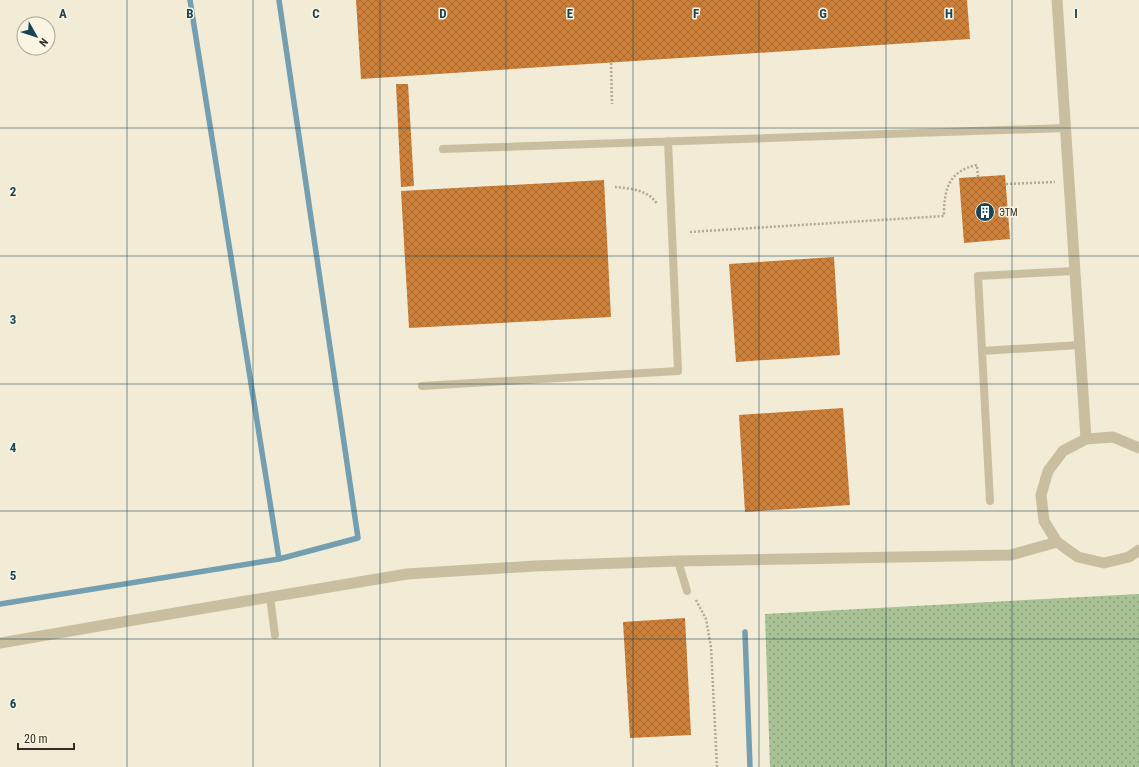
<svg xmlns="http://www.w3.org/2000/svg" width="1139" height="767" font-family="'Roboto Condensed',sans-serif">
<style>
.grass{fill:url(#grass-dots)}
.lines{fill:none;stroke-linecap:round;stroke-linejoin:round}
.stream{stroke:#739fb0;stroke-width:5.5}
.building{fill:url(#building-cross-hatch)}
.path{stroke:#b6a88c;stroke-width:2.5;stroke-dasharray:2 2;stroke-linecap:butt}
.service{stroke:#cabea1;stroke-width:8}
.minor{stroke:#cabea1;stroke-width:11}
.grid{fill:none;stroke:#184457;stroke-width:1;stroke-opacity:0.55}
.labels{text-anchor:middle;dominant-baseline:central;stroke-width:3;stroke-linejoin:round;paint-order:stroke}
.poi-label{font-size:10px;fill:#342d24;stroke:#faf4e2;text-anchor:start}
.grid-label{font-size:13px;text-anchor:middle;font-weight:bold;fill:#184457;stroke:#faf4e2;stroke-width:3;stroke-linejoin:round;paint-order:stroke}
</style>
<defs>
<pattern id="grass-dots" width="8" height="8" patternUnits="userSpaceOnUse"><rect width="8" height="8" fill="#a8c195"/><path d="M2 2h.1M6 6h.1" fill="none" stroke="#8a9d79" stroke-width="1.8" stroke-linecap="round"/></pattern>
<pattern id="building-cross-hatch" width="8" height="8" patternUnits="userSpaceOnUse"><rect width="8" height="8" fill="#cd8039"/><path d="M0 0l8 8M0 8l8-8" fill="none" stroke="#a76930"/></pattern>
</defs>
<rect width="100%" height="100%" fill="#f2ebd5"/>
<path class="grass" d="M1139 594V767H770L765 614Z"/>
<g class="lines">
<path class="stream" d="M190 0 279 559
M0 604 279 559 358 538 279 0
M745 632 750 767"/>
</g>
<path class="building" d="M356 0H967L970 39 361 79Z
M396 84H408L414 186 401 187Z
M1005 175 1010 239 964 243 959 178Z
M604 180 611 317 409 328 401 191Z
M834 257 840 355 736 362 729 264Z
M843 408 850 505 745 512 739 415Z
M685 618 691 735 630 738 623 622Z"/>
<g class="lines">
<path class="path" d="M611 63 612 104
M1006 184 1055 182
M615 187C629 188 649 190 657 204
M690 232 944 216C944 190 948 171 977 165L978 177
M696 600 706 619 711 647 717 767"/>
<path class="service" d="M443 149 1066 128
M982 351 1080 345
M422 386 678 371 668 141
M990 501 978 276 1075 271
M678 561 687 591
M270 597 275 635"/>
<path class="minor" d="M1057 0 1086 439
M1139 448 1113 437 1086 439 1063 451 1048 471 1041 495 1044 521 1057 542 1078 557 1104 563 1129 557 1139 550
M0 643 128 621 407 574 535 566 678 561 1011 555 1057 542"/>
</g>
<path class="grid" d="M127 0V767M253 0V767M380 0V767M506 0V767M633 0V767M759 0V767M886 0V767M1012 0V767M0 128H1139M0 256H1139M0 384H1139M0 511H1139M0 639H1139"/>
<defs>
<g id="building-disc" transform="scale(1)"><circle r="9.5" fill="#184457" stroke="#faf4e2"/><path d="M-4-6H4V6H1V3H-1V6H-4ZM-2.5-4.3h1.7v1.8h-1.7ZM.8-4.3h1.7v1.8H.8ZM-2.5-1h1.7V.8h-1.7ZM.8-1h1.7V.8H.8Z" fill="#fff"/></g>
</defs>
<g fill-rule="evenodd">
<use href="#building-disc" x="985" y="212"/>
</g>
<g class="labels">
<g class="poi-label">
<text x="999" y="212">ЭТМ</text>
</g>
</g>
<g class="grid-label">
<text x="63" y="18">A</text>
<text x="190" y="18">B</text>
<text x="316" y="18">C</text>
<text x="443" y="18">D</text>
<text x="570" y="18">E</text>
<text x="696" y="18">F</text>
<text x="823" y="18">G</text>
<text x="949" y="18">H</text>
<text x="1076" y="18">I</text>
<text x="13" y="196">2</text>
<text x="13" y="324">3</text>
<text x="13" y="452">4</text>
<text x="13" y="580">5</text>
<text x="13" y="708">6</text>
</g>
<g transform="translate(36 36) rotate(129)"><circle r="19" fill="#faf4e2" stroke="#aba496"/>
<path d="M0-3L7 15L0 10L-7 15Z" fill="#184457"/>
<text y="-6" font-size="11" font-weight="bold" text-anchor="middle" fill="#342d24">N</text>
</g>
<path d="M18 743v6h56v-6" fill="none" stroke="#342d24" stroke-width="2"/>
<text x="24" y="743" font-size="12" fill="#342d24" stroke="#faf4e2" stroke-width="3" paint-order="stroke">20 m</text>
</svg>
